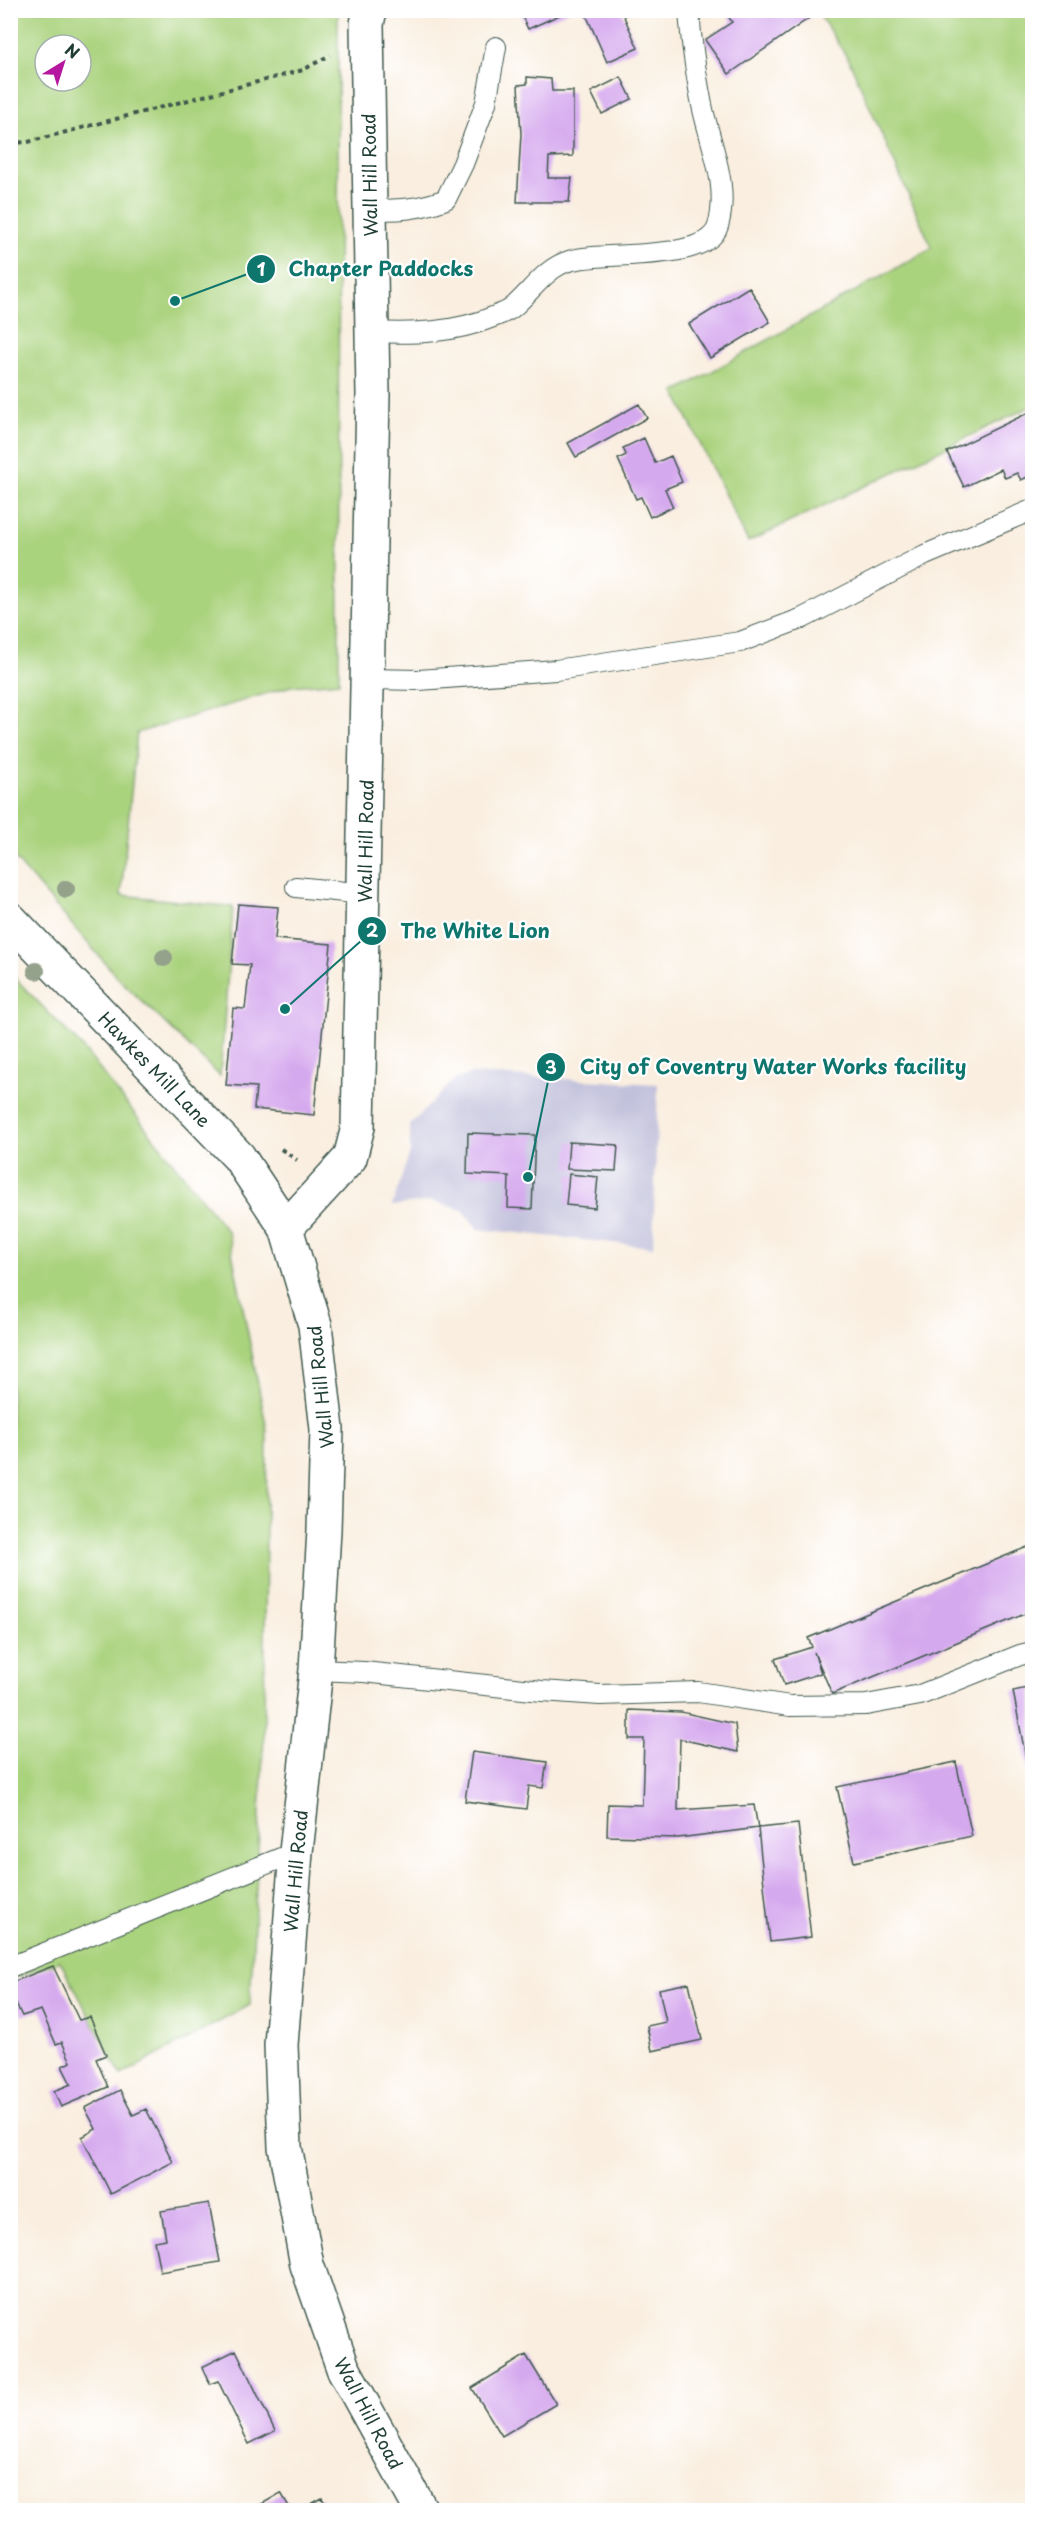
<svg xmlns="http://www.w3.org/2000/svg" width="1043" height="2521" font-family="'Playpen Sans',sans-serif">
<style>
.industrial{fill:#c2c1dc}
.green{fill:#aad37e;stroke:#648859;stroke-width:1.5;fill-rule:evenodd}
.building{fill:#d5a9ee}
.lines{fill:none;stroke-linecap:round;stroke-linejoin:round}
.lane-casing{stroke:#40584e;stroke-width:22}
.secondary-casing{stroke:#40584e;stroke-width:36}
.path{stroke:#40584e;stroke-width:4;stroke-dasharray:4.5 4.5;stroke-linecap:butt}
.lane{stroke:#fff;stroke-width:20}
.secondary{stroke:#fff;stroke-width:33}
.tree{fill:#94a18b}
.labels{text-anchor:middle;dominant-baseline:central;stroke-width:4.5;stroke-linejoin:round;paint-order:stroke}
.street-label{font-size:18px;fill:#1f3d34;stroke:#fff}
.leader{fill:none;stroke:#0f766e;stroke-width:2}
.callout-dot{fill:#0f766e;stroke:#fff;stroke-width:2}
.mark-label{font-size:18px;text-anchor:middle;font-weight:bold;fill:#fff}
.callout-label{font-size:20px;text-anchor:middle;font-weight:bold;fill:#0f766e;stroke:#fff;stroke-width:4.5;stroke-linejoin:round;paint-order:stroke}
</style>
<rect width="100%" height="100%" fill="#fff"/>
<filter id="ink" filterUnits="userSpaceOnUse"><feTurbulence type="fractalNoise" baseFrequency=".0167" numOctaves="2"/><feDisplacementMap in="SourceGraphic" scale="12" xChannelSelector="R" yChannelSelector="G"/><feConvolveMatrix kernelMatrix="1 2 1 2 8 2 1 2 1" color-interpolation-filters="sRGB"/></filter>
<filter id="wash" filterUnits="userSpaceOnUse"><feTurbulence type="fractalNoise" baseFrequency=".008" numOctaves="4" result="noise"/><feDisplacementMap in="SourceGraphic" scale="24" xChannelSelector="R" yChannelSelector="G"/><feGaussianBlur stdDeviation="1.35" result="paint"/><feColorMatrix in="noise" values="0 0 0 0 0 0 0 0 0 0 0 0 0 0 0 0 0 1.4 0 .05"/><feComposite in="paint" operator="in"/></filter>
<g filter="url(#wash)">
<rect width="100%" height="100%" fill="#f9eedf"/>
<path class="industrial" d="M471 1074 658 1084 653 1247 478 1229 463 1210 431 1201 392 1206 410 1152V1125L455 1079Z"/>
<path class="green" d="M11 10 338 11 339 682 291 686 137 733 121 895 233 907 220 1076 118 978 11 854ZM45 45H81V81H45Z
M817 11H1032V406L748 542 675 392 932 248 849 60Z
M11 974 82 1047 228 1232 267 1430 264 1735 250 2005 121 2075 60 1961 11 1979Z"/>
<g id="blocks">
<path class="building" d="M519 10H571L528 29Z
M584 10H621L638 48 607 62Z
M724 10H808L812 16 729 74 705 40 732 22Z
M527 77 551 79 552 91H573V156L549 157 548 178H572L569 202H517L521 134 518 85 527 84Z
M621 77 632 99 602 114 591 92Z
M749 287 770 322 710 358 689 324Z
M639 404 647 418 576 457 568 443Z
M1032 411V475L1021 480 1017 473 1005 478 1001 469 964 487 947 452Z
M644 438 655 463 671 456 682 482 665 489 673 507 650 517 641 497 636 499 618 459 626 455 623 448Z
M238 904 278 907 275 939 331 944 314 1115 254 1109 256 1087 226 1085 233 1008 245 1009 250 965 232 964Z
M468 1133 535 1135 532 1209 508 1208 509 1176 467 1174Z
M569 1142 618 1145 616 1171 567 1169Z
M569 1174 598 1177 595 1208 566 1205Z
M1032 1545V1611L832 1694 814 1652 821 1673 784 1685 775 1659 812 1647 808 1638Z
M1032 1687V1785H1031L1013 1691Z
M629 1710 681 1712 735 1724 738 1752 680 1739 678 1810 754 1805 758 1828 678 1838 607 1836 608 1804 642 1805 644 1739H629Z
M472 1752 547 1762 543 1788 529 1786 526 1809 465 1801Z
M956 1762 972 1836 854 1862 837 1787Z
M798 1824 811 1937 770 1942 758 1828Z
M53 1966 79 2020 90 2017 106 2055 96 2059 108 2087 61 2107 54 2091 71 2084 62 2066 71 2062 62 2042 56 2044 41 2010 22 2016 16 2004 10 2006V1983Z
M689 1983 702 2040 652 2051 647 2026 666 2022 659 1989Z
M120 2090 133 2115 146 2109 173 2162 111 2194 82 2137 96 2129 85 2108Z
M209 2203 220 2262 160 2272 154 2241 166 2239 161 2211Z
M236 2350 275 2431 249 2444 218 2381 210 2384 202 2367Z
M526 2355 556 2404 502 2436 472 2388Z
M281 2493 291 2510H251Z
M322 2498 329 2510H300Z"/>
</g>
</g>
<g filter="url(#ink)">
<use href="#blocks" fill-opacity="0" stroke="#40584e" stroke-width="1.5"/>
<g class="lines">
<g class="lane-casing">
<path id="lane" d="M370 209C397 211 420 209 446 199L463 164 486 103 496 47
M372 332C413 334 454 333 493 317 500 314 508 312 513 307 531 292 545 268 569 261 601 250 707 264 718 226 730 186 710 144 702 105 696 74 691 42 689 10
M368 679 419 680 556 670 740 642 803 618 925 555 1032 510
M296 887 364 894
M316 1670 364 1672 542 1691 600 1695 698 1692 790 1706 866 1705 920 1695 1020 1655 1032 1652
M10 1967 296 1852"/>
</g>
<g class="secondary-casing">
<path id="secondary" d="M10 919 239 1157 286 1228 315 1325 327 1429 324 1530 316 1670 296 1852 281 2045 285 2147 307 2265 343 2368 421 2510
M286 1228 350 1158 358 1127 373 395 367 24 370 10"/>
</g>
<path class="path" d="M10 143 28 142 303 70 330 55
M281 1149 297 1160"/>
<use href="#lane" class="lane"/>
<use href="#secondary" class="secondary"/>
</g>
<g class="tree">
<circle cx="66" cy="889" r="9"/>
<circle cx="164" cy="958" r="9"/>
<circle cx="36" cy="971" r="9"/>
</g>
</g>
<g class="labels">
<g class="street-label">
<text transform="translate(369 175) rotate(-91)">Wall Hill Road</text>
<text transform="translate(365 841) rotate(-89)">Wall Hill Road</text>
<text transform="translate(155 1069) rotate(46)">Hawkes Mill Lane</text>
<text transform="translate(320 1387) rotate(-96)">Wall Hill Road</text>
<text transform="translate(295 1871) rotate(-85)">Wall Hill Road</text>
<text transform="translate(369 2413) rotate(62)">Wall Hill Road</text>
</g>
</g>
<path class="leader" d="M175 301L261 269M285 1009L372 931M528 1177L551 1067"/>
<g class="callout-dot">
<circle cx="175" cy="301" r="6"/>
<circle cx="285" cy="1009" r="6"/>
<circle cx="528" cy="1177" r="6"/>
<circle cx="261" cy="269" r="15"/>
<circle cx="372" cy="931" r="15"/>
<circle cx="551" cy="1067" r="15"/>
</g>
<g class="mark-label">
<text x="261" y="276">1</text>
<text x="372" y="937">2</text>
<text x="551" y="1074">3</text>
</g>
<g class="callout-label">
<text x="381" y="276">Chapter Paddocks</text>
<text x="475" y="938">The White Lion</text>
<text x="773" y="1074">City of Coventry Water Works facility</text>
</g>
<rect width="1043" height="2521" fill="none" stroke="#fff" stroke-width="36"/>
<g transform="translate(63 63) rotate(38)"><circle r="28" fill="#ffffff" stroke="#a5b1ae" stroke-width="1.5"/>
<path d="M0-4.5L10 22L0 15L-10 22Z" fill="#b5179e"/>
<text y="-9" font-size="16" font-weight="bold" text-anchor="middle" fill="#1f3d34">N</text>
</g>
</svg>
